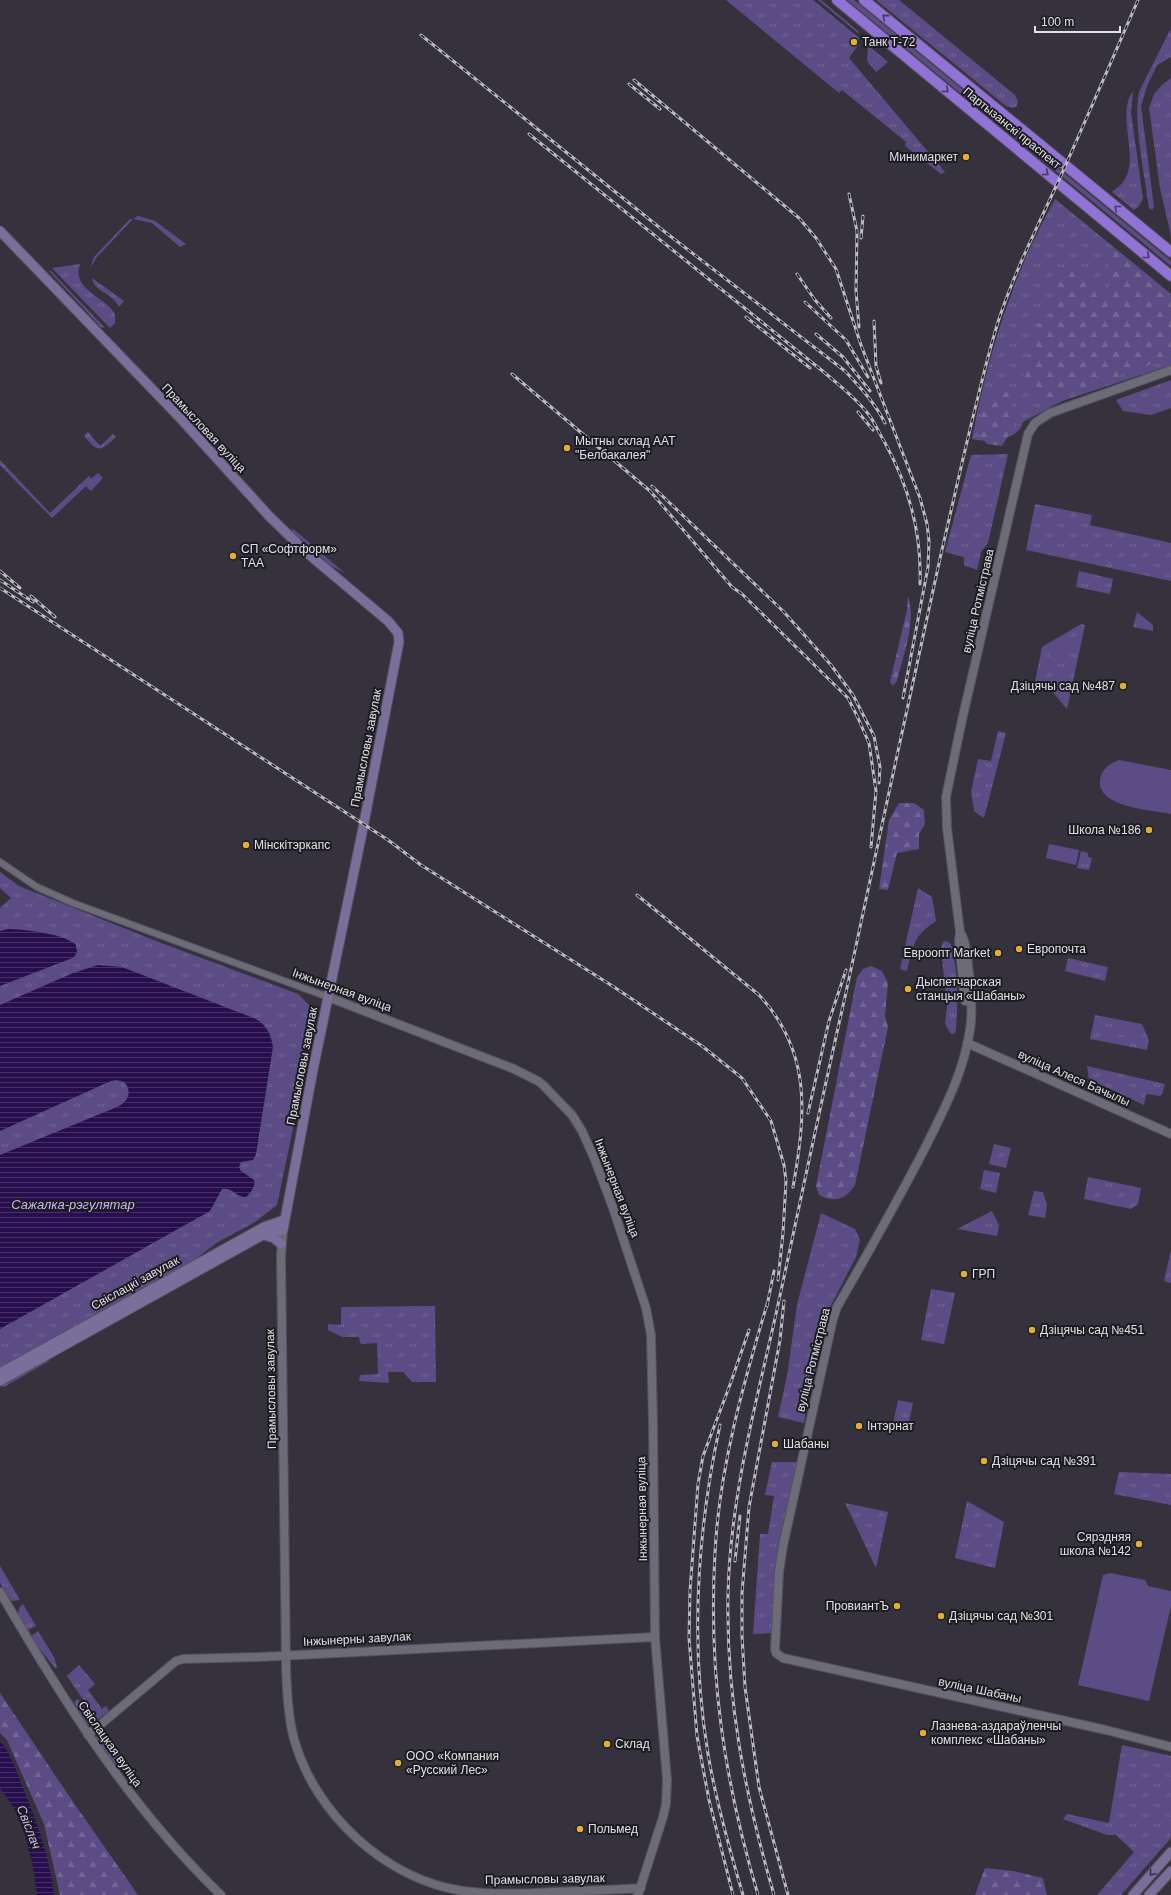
<svg xmlns="http://www.w3.org/2000/svg" width="1171" height="1895" font-family="Helvetica,sans-serif">
<style>
.grass{fill:url(#grass-tufts)}
.forest{fill:url(#forest-firs)}
.garden{fill:#5c4c85}
.water{fill:url(#water-rules)}
.lines{fill:none;stroke-linecap:round;stroke-linejoin:round}
.minor-casing{stroke:#53515b;stroke-width:8}
.tertiary-casing{stroke:#53515b;stroke-width:10}
.secondary-casing{stroke:#53515b;stroke-width:11}
.trunk-casing{stroke:#53515b;stroke-width:12}
.minor{stroke:#6d6b78;stroke-width:6}
.tertiary{stroke:#6d6b78;stroke-width:8}
.secondary{stroke:#7a6e9b;stroke-width:9}
.trunk{stroke:#9172d6;stroke-width:10}
.rail-casing{stroke:#bcbac2;stroke-width:3}
.rail{stroke:#1c1b20;stroke-width:1.5;stroke-dasharray:4.5;stroke-linecap:butt}
.oneway{stroke:#453960}
.oneway2{stroke:#34303f}
.poi-dot{fill:#e1af34;stroke:#1c1b20;stroke-width:1.5}
.labels{text-anchor:middle;dominant-baseline:central;stroke-width:4;stroke-linejoin:round;paint-order:stroke}
.poi-label{font-size:12px;fill:#e1e0e7;stroke:#1c1b20;text-anchor:start}
.street-label{font-size:12px;fill:#e1e0e7;stroke:#1c1b20}
.water-label{font-size:13px;font-style:italic;fill:#c6b8f3;stroke:#1c1b20}
</style>
<defs>
<pattern id="grass-tufts" width="24" height="20" patternUnits="userSpaceOnUse"><rect width="24" height="20" fill="#5c4c85"/><path d="M3 7l-1-3M5 7V3M7 7l1-3M15 17l-1-3M17 17v-4M19 17l1-3" fill="none" stroke="#736696"/></pattern>
<pattern id="forest-firs" width="22" height="20" patternUnits="userSpaceOnUse"><rect width="22" height="20" fill="#5c4c85"/><path d="M5 1l3.5 6h-7zM16 11l3.5 6h-7z" fill="#736696"/></pattern>
<pattern id="water-rules" width="6" height="5" patternUnits="userSpaceOnUse"><rect width="6" height="5" fill="#280e4f"/><path d="M0 2.5h6" fill="none" stroke="#473168"/></pattern>
</defs>
<rect width="100%" height="100%" fill="#35323e"/>
<path class="grass" d="M726 0H813L859 38 858 45 849 58 945 172 941 174 905 146 906 142 842 90 839 93Z
M818 0H821L858 31 859 34Z
M847 0H854L1171 261V266Z
M876 0H899L1015 95 1018 101 1017 106 1013 108 1006 106Z
M1170 30 1171 31V57L1157 65 1147 86 1141 106 1154 207 1152 210 1149 208C1145 177 1133 121 1139 92Z
M868 45 888 62 876 72 867 61Z
M1171 78V236L1160 188 1149 108 1154 94 1162 85Z
M1133 91 1131 112 1143 199 1138 207 1134 210 1112 192C1116 188 1122 185 1125 179 1139 156 1116 114 1133 91Z
M1055 199 1171 294V365L1062 401 1023 422C1019 441 987 443 972 439 983 379 1000 318 1024 262 1033 240 1044 220 1055 199Z
M138 216 155 221 186 244 180 247 152 223 133 219 97 257 90 268 94 257 130 219H133Z
M80 264C71 290 105 296 115 314V323L110 328 52 268Z
M50 270 105 328 101 327 49 271Z
M92 278 124 301 119 307C113 293 93 291 92 278Z
M1171 380V408L1151 415 1123 411 1116 400Z
M88 432 100 446 113 434 116 437C99 452 99 453 84 436Z
M1008 454 988 543 981 552 977 570 964 565V557L945 552 971 455Z
M0 460 50 513 89 476 91 479 98 473 103 478 91 491 86 486 52 518 0 465Z
M1035 504 1092 515 1090 525 1171 543V581L1026 550Z
M292 528 346 574 330 565 293 532Z
M1079 571 1113 579 1110 594 1076 587Z
M1137 612 1153 625V631L1133 627Z
M1081 624 1085 625 1067 709 1052 691 1034 687 1042 647Z
M998 731 1006 733 984 818 974 811 971 792 978 759 991 761Z
M1081 851 1088 853V857L1092 858 1089 870 1077 868Z
M0 872 19 886 156 941 298 994 312 1008 311 1021 303 1052 300 1074 299 1100 277 1205 255 1222 218 1242 190 1263 0 1369V908L11 898 0 888Z
M918 888 932 897 936 921C913 936 913 946 907 971L900 969Z
M946 941 951 944C958 972 958 1001 956 1030L955 1033 951 1034 945 1024 947 1006 941 948 943 942Z
M1068 958 1108 967 1105 981 1065 971Z
M1095 1015 1142 1024 1149 1040 1147 1050 1090 1039Z
M1087 1066 1165 1084 1162 1094 1160 1096 1146 1094 1144 1105 1089 1079Z
M994 1144 1011 1148 1006 1168 989 1164Z
M984 1170 1000 1173 996 1193 980 1189Z
M1088 1177 1141 1188 1138 1204 1131 1209 1084 1199Z
M1034 1191 1043 1192 1047 1205 1045 1218 1028 1215Z
M992 1211 999 1225 997 1236 957 1229Z
M821 1213 855 1229 860 1240 856 1257 828 1311 814 1374 807 1381 803 1397 807 1405 804 1423 778 1417 787 1376 797 1305Z
M1171 1250V1283L1164 1281Z
M931 1289 955 1293 944 1344 921 1340Z
M435 1306 436 1382H412L403 1372H388L389 1383 359 1381 360 1375 378 1374 377 1343 362 1344 360 1343 359 1337H342L328 1330V1324L341 1325V1307Z
M48 1359 49 1361 4 1387 2 1386 16 1375Z
M898 1400 913 1403 907 1432 892 1429Z
M772 1462H797L779 1546 772 1633 753 1634 760 1534H768L774 1496 765 1495Z
M1119 1472 1171 1474V1505L1114 1494Z
M967 1501 1004 1522 995 1568 955 1558Z
M845 1503 888 1512 876 1568Z
M0 1566 20 1600 11 1601 0 1583Z
M23 1604 36 1626 28 1630 18 1614 19 1608Z
M38 1631 54 1657 57 1667 56 1669 30 1637Z
M79 1665 95 1684 88 1690 102 1709 106 1706 109 1711 97 1720 67 1676Z
M78 1699 95 1722 89 1725 85 1723 74 1702Z
M100 1729 124 1760 116 1767 96 1738 97 1732Z
M1122 1745 1171 1756V1838L1121 1895H1097L1134 1852 1116 1835H1107L1063 1819 1067 1814 1109 1823Z"/>
<path class="forest" d="M1111 251 1117 252 1124 256 1171 295V357L1055 399 1033 395 1022 389 1021 382 1038 324 1049 317 1054 305V270L1066 265 1100 288H1106L1110 284 1107 259Z
M1007 390 1016 423 1002 446 987 444 979 434C979 417 982 405 993 391Z
M908 596C917 620 903 656 897 681L893 686 890 682 907 610Z
M899 803H914L924 810 925 824 919 834V849L897 853 888 890 879 889 889 820Z
M871 966 882 971 888 983 885 1015 888 1027 855 1185C845 1200 835 1203 819 1195L816 1186 857 977 863 969Z
M0 1693 69 1796 138 1895H60L44 1824 7 1740 0 1733Z
M985 1868 1013 1871 1043 1878 1047 1895H975Z"/>
<path class="garden" d="M1054 641 1069 644 1065 664 1050 661Z
M1119 760 1171 770V814C1151 810 1091 807 1101 776 1104 767 1111 763 1119 760Z
M1049 844 1079 850 1076 865 1046 858Z
M1115 1020 1139 1024 1136 1038 1112 1033Z
M1110 1573 1145 1580 1148 1586 1171 1591V1606L1149 1701 1078 1685 1103 1575Z"/>
<path class="water" d="M8 929C23 929 66 934 76 945L77 952 74 957 70 959 0 986V931Z
M98 965 122 967 256 1019C267 1026 271 1034 273 1047L256 1154 253 1160 241 1162 239 1167 241 1171 254 1180C256 1185 251 1193 246 1197 236 1197 232 1187 222 1189L210 1211 0 1329V1155L117 1107C128 1102 133 1092 124 1082L116 1080 111 1081 0 1131V1005L73 973Z
M0 1740C11 1755 18 1773 24 1791 38 1824 50 1859 54 1895H37L33 1867 25 1835 14 1808 0 1788Z"/>
<g class="lines">
<g class="minor-casing">
<path id="minor" d="M0 862 37 887 73 903 328 997"/>
</g>
<g class="tertiary-casing">
<path id="tertiary" d="M960 932C967 943 967 960 969 973 971 991 973 1012 970 1030 963 1075 944 1109 925 1148 897 1202 867 1255 837 1307L833 1319 783 1546 779 1572 775 1649 776 1653 783 1658 1106 1730 1171 1747
M328 997 514 1069 538 1081 544 1086 572 1115 582 1131 595 1160 613 1208 646 1308 651 1335 653 1424 655 1637 667 1780 666 1804 663 1817 638 1895
M965 1001 959 941 960 932 947 828 946 797 962 720 1028 434 1035 423 1050 413 1171 370
M967 1043 1171 1134
M283 1230 281 1256 286 1667C287 1691 288 1716 294 1739 315 1814 385 1879 463 1891 493 1895 523 1894 553 1892 582 1891 611 1890 641 1888
M0 1592C63 1700 130 1808 221 1895
M88 1735 176 1661 183 1659 259 1657 655 1637"/>
</g>
<g class="secondary-casing">
<path id="secondary" d="M0 231 181 419 269 516 306 552 388 621 398 633 399 642 362 833 313 1070 283 1230 269 1232 259 1237 0 1381
M263 1235 274 1238 281 1244
M0 1373 264 1227 284 1220
M1133 1895 1171 1852
M1149 1895 1171 1871"/>
</g>
<g class="trunk-casing">
<path id="trunk" d="M837 0 1171 276
M864 0 1171 252"/>
</g>
<use href="#minor" class="minor"/>
<use href="#tertiary" class="tertiary"/>
<use href="#secondary" class="secondary"/>
<use href="#trunk" class="trunk"/>
<g class="rail-casing">
<path id="rail" d="M421 35 665 232 845 371C860 387 875 403 885 423
M634 80 799 218 816 238 836 269 861 345 920 498 927 524 929 541 928 567 903 698
M629 84 660 109
M529 134 825 373C840 386 857 399 869 415 875 423 879 433 884 441 909 486 922 532 920 584
M849 194 857 231 856 291 859 327
M861 238 863 216
M797 274 815 300 831 318
M805 302 846 340 868 377
M746 317 810 368
M874 321 876 366 881 383
M816 334 843 357 870 391
M512 374 650 491 732 587 742 594 848 698 858 718 869 743 876 791 871 847
M858 412 873 430
M652 486 783 611 831 665 853 695 874 736 880 767 879 783
M0 571 20 588
M0 580 33 602
M0 588 388 840 421 865 614 987 702 1046 742 1078 771 1121 784 1165 786 1181 783 1233 778 1280
M31 596 55 617
M637 895 759 995C812 1052 806 1115 793 1187
M808 1113 829 1021 846 970
M784 1301 780 1340 749 1507 742 1593V1636L745 1687 759 1787 788 1895
M767 1306 774 1271
M720 1425C697 1532 690 1645 708 1754 716 1801 729 1848 743 1895
M735 1561 740 1516
M733 1895 709 1800 697 1736 689 1638 690 1591 698 1484 703 1456 731 1382 749 1330
M758 1895C724 1780 708 1673 715 1553 719 1469 744 1381 768 1301
M774 1895C745 1795 726 1699 728 1595 730 1499 755 1407 776 1314 799 1208 821 1102 845 997 877 849 908 702 941 554 953 503 964 452 977 401 984 372 991 343 1000 316 1016 269 1038 225 1059 180 1086 120 1112 60 1138 0"/>
</g>
<use href="#rail" class="rail"/>
</g>
<defs><path id="oneway-chevron" d="M-2-3.5L2.5 0L-2 3.5" fill="none" stroke-width="1.6" stroke-linecap="round" stroke-linejoin="round"/></defs>
<g class="oneway">
<use href="#oneway-chevron" transform="translate(885 17) rotate(-140)"/>
<use href="#oneway-chevron" transform="translate(946 90) rotate(39)"/>
<use href="#oneway-chevron" transform="translate(1046 173) rotate(39)"/>
<use href="#oneway-chevron" transform="translate(1117 208) rotate(-141)"/>
<use href="#oneway-chevron" transform="translate(1147 256) rotate(39)"/>
</g>
<use class="oneway2" href="#oneway-chevron" transform="translate(1152 1873) rotate(131)"/>
<g class="poi-dot">
<circle cx="854" cy="42" r="4"/>
<circle cx="966" cy="157" r="4"/>
<circle cx="567" cy="448" r="4"/>
<circle cx="233" cy="556" r="4"/>
<circle cx="1123" cy="686" r="4"/>
<circle cx="1149" cy="830" r="4"/>
<circle cx="246" cy="845" r="4"/>
<circle cx="1019" cy="949" r="4"/>
<circle cx="998" cy="953" r="4"/>
<circle cx="908" cy="989" r="4"/>
<circle cx="964" cy="1274" r="4"/>
<circle cx="1032" cy="1330" r="4"/>
<circle cx="859" cy="1426" r="4"/>
<circle cx="775" cy="1444" r="4"/>
<circle cx="984" cy="1461" r="4"/>
<circle cx="1139" cy="1544" r="4"/>
<circle cx="897" cy="1606" r="4"/>
<circle cx="941" cy="1616" r="4"/>
<circle cx="923" cy="1733" r="4"/>
<circle cx="607" cy="1744" r="4"/>
<circle cx="398" cy="1763" r="4"/>
<circle cx="580" cy="1829" r="4"/>
</g>
<g class="labels">
<g class="poi-label">
<text x="862" y="42">Танк Т-72</text>
<text x="958" y="157" text-anchor="end">Минимаркет</text>
<text x="575" y="441">Мытны склад ААТ<tspan x="575" dy="14">"Белбакалея"</tspan></text>
<text x="241" y="549">СП «Софтформ»<tspan x="241" dy="14">ТАА</tspan></text>
<text x="1115" y="686" text-anchor="end">Дзіцячы сад №487</text>
<text x="1141" y="830" text-anchor="end">Школа №186</text>
<text x="254" y="845">Мінскітэркапс</text>
<text x="1027" y="949">Европочта</text>
<text x="990" y="953" text-anchor="end">Евроопт Market</text>
<text x="916" y="982">Дыспетчарская<tspan x="916" dy="14">станцыя «Шабаны»</tspan></text>
<text x="972" y="1274">ГРП</text>
<text x="1040" y="1330">Дзіцячы сад №451</text>
<text x="867" y="1426">Інтэрнат</text>
<text x="783" y="1444">Шабаны</text>
<text x="992" y="1461">Дзіцячы сад №391</text>
<text x="1131" y="1537" text-anchor="end">Сярэдняя<tspan x="1131" dy="14">школа №142</tspan></text>
<text x="889" y="1606" text-anchor="end">ПровиантЪ</text>
<text x="949" y="1616">Дзіцячы сад №301</text>
<text x="931" y="1726">Лазнева-аздараўленчы<tspan x="931" dy="14">комплекс «Шабаны»</tspan></text>
<text x="615" y="1744">Склад</text>
<text x="406" y="1756">ООО «Компания<tspan x="406" dy="14">«Русский Лес»</tspan></text>
<text x="588" y="1829">Польмед</text>
</g>
<g class="street-label">
<text transform="translate(1012 128) rotate(39)">Партызанскі праспект</text>
<text transform="translate(204 428) rotate(47)">Прамысловая вуліца</text>
<text transform="translate(978 601) rotate(-77)">вуліца Ротмістрава</text>
<text transform="translate(366 748) rotate(-79)">Прамысловы завулак</text>
<text transform="translate(342 990) rotate(20)">Інжынерная вуліца</text>
<text transform="translate(302 1066) rotate(-79)">Прамысловы завулак</text>
<text transform="translate(1074 1078) rotate(24)">вуліца Алеся Бачылы</text>
<text transform="translate(617 1188) rotate(69)">Інжынерная вуліца</text>
<text transform="translate(135 1283) rotate(-29)">Свіслацкі завулак</text>
<text transform="translate(813 1360) rotate(-76)">вуліца Ротмістрава</text>
<text transform="translate(271 1389) rotate(-91)">Прамысловы завулак</text>
<text transform="translate(642 1509) rotate(-91)">Інжынерная вуліца</text>
<text transform="translate(357 1639) rotate(-3)">Інжынерны завулак</text>
<text transform="translate(980 1690) rotate(12)">вуліца Шабаны</text>
<text transform="translate(110 1744) rotate(55)">Свіслацкая вуліца</text>
<text transform="translate(545 1879) rotate(-1)">Прамысловы завулак</text>
</g>
<g class="water-label">
<text x="73" y="1204">Сажалка-рэгулятар</text>
<text transform="translate(29 1827) rotate(69)">Свіслач</text>
</g>
</g>
<path d="M1035 26v6h85v-6" fill="none" stroke="#e1e0e7" stroke-width="2"/>
<text x="1041" y="26" font-size="12" fill="#e1e0e7" stroke="#1c1b20" stroke-width="3" paint-order="stroke">100 m</text>
</svg>
